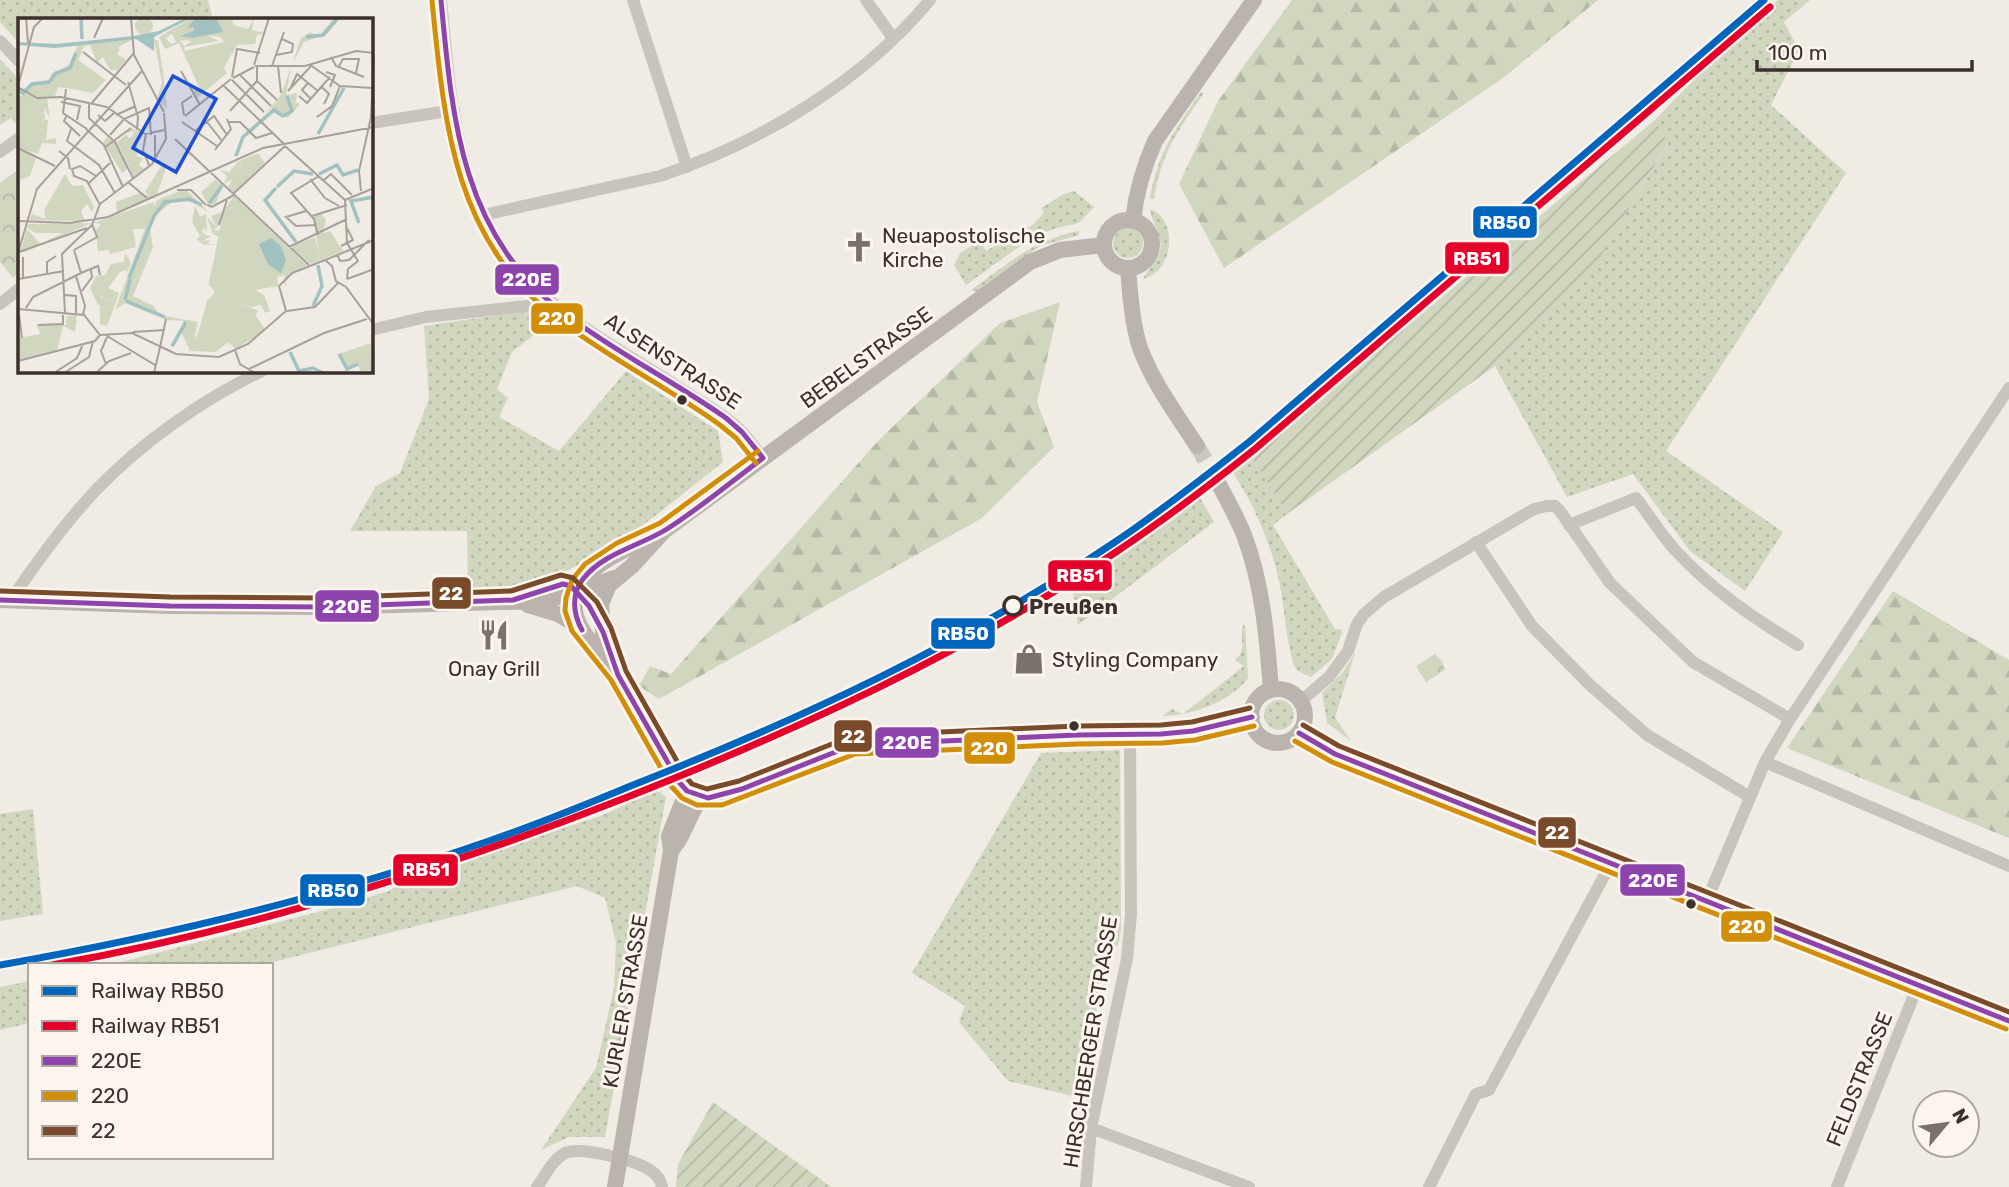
<svg xmlns="http://www.w3.org/2000/svg" width="2009" height="1187" font-family="Rubik,sans-serif">
<style>
.grass{fill:url(#grass-dots)}
.forest{fill:url(#forest-firs)}
.park{fill:url(#park-crowns)}
.garden{fill:url(#garden-furrows)}
.lines{fill:none;stroke-linecap:round;stroke-linejoin:round}
.secondary-tunnel{stroke:#ccc6c0;stroke-width:16;stroke-dasharray:16 8;stroke-linecap:butt}
.street{stroke:#c9c3be;stroke-width:12}
.secondary{stroke:#bab3ae;stroke-width:16}
.bus-1-casing{stroke:#fbf5ee;stroke-width:10}
.bus-2-casing{stroke:#fbf5ee;stroke-width:10}
.bus-3-casing{stroke:#fbf5ee;stroke-width:10}
.bus-1{stroke:#8e44ad;stroke-width:5}
.bus-2{stroke:#d18e09;stroke-width:5}
.bus-3{stroke:#7a4b2a;stroke-width:5}
.rail-1-casing{stroke:#fbf5ee;stroke-width:12}
.rail-2-casing{stroke:#fbf5ee;stroke-width:12}
.rail-1{stroke:#0065bd;stroke-width:7}
.rail-2{stroke:#e4002b;stroke-width:7}
.bus-dot{fill:#3b302b;stroke:#fbf5ee;stroke-width:2.5}
.stop-dot{fill:#fbf5ee;stroke:#3b302b;stroke-width:3.5}
.labels{text-anchor:middle;dominant-baseline:central;stroke-width:6;stroke-linejoin:round;paint-order:stroke}
.poi-label{font-size:21px;fill:#3b302b;stroke:#fbf5ee;text-anchor:start}
.street-label{font-size:21px;fill:#3b302b;stroke:#fbf5ee}
.stop-label{font-size:21px;font-weight:bold;fill:#3b302b;stroke:#fbf5ee;text-anchor:start}
.inset-river{fill:none;stroke:#a1c2c1;stroke-width:3.5}
.inset-road{fill:none;stroke:#a8a09b;stroke-width:2}
.view{fill:#1d4ed8;fill-opacity:0.15;stroke:#1d4ed8;stroke-width:3.5}
.inset-edge{fill:none;stroke:#3b302b;stroke-width:3.5}
.line-badge{stroke:#fbf5ee;stroke-width:2.5}
.badge-label{font-size:19px;text-anchor:middle;font-weight:bold;fill:#fff}
</style>
<defs>
<pattern id="grass-dots" width="8" height="8" patternUnits="userSpaceOnUse" patternTransform="scale(1.75)"><rect width="8" height="8" fill="#d1d6bf"/><path d="M2 2h.1M6 6h.1" fill="none" stroke="#b4b8a4" stroke-width="1.8" stroke-linecap="round"/></pattern>
<pattern id="forest-firs" width="22" height="20" patternUnits="userSpaceOnUse" patternTransform="scale(1.75)"><rect width="22" height="20" fill="#d1d6bf"/><path d="M5 1l3.5 6h-7zM16 11l3.5 6h-7z" fill="#b4b8a4"/></pattern>
<pattern id="park-crowns" width="20" height="18" patternUnits="userSpaceOnUse" patternTransform="scale(1.75)"><rect width="20" height="18" fill="#d1d6bf"/><path d="M2 6a3 3 0 1 1 6 0M12 15a3 3 0 1 1 6 0" fill="none" stroke="#b4b8a4"/></pattern>
<pattern id="garden-furrows" width="10" height="10" patternUnits="userSpaceOnUse" patternTransform="scale(1.75)"><rect width="10" height="10" fill="#d1d6bf"/><path d="M-1 1l2-2M0 10L10 0M9 11l2-2" fill="none" stroke="#b4b8a4"/></pattern>
</defs>
<rect width="100%" height="100%" fill="#f0ebe5"/>
<path class="grass" d="M0 0H208L212 15 203 19H19V43L0 22Z
M1778 0H1810L1784 22 1799 50 1771 105 1846 173 1666 451 1783 532 1745 591 1690 551 1633 474 1567 497 1495 366 1590 273 1668 144 1655 120 1732 40Z
M0 59 19 79V127L11 118 0 125Z
M1201 92 1204 93C1178 131 1161 153 1154 199L1150 198C1158 152 1175 129 1201 92Z
M1074 191 1094 207 1079 223 1057 228 1034 236 966 285 954 265 960 253 980 241 986 251 1031 226 1044 213 1041 208 1064 194Z
M1150 209C1179 219 1174 272 1143 279 1146 272 1152 267 1156 260 1168 241 1153 227 1150 209Z
M1113 243a15 15 0 1 1 30 0a15 15 0 1 1-30 0Z
M1079 231V235L1040 246 976 292 971 290C1006 265 1034 239 1079 231Z
M545 308 555 319 512 352 497 389 508 398 499 417 559 451 626 371 718 431 723 462C675 499 619 550 563 572 533 584 499 588 468 594L467 531H350L376 486 400 473 429 399 424 326Z
M1251 456 1287 514 1273 525 1335 629 1343 630 1332 659 1311 677 1298 671 1294 666C1287 642 1285 616 1281 591 1274 550 1255 506 1232 471Z
M1199 496 1214 522 1078 625 1072 583 1166 521Z
M1245 622 1248 678C1230 702 1191 716 1162 716L1172 709 1183 714 1244 666 1235 660C1249 649 1237 634 1245 622Z
M1355 653 1335 718 1351 741 1327 723 1322 693 1343 672Z
M1264 715a15 15 0 1 1 30 0a15 15 0 1 1-30 0Z
M1120 750 1121 930 1118 946 1104 945 1086 1099 1008 1081 959 1022 965 1006 912 973 1041 753Z
M657 790 666 797 605 1137H569L541 1150 596 1068 614 988 616 943 605 898 577 886 261 965H109L322 911 389 891 416 874 601 816Z
M33 809 43 914 0 921V814Z
M30 981V1023L0 1030V987Z"/>
<path class="forest" d="M1292 0H1598L1503 78 1224 268 1179 184 1218 101Z
M1060 302 1037 402 1054 447 982 518 659 699 639 686 650 666 671 674 879 440 1000 323Z
M1893 591 2009 660V838L1787 748Z"/>
<path class="park" d="M19 169V273L13 278 0 262V183Z
M1435 654 1442 661 1445 670 1426 682 1416 666Z"/>
<path class="garden" d="M1655 120 1668 143 1590 274 1495 366 1287 514 1251 456Z
M713 1102 819 1178 831 1187H676L678 1164Z"/>
<g class="lines">
<path class="secondary-tunnel" d="M1197 446 1215 477"/>
<path class="street" d="M441 0C451 99 455 202 526 279 553 308 590 332 624 353 650 369 675 385 700 401 714 410 728 418 739 429 748 438 755 448 763 458
M633 0 687 167
M866 0 893 38
M0 41 19 61
M371 123 454 110
M0 152 19 138
M483 215 660 176C760 143 862 82 930 0
M0 304 19 289
M371 330 426 317 553 303
M1569 525 1636 498C1649 515 1661 534 1675 550 1711 589 1753 618 1798 645
M1476 542 1532 626 1590 685 1647 735 1750 797
M10 601C37 562 64 524 96 490 141 443 203 399 262 371
M1301 701 1329 677 1348 651 1357 624 1364 614 1384 597 1534 509 1547 506H1555L1560 511 1610 583 1693 662 1790 719
M1765 762 2009 866
M1707 900 1765 762 1790 719 2009 388
M1091 1128 1249 1187
M537 1187C545 1176 552 1160 565 1153 580 1146 635 1160 650 1170 656 1174 661 1180 662 1187
M1086 1187 1091 1128 1127 959 1131 914 1130 735
M1429 1187 1476 1094 1489 1090 1611 863
M1837 1187 1918 985"/>
<path class="secondary" d="M1104 244a24 24 0 1 1 48 0a24 24 0 1 1-48 0Z
M1133 221C1136 192 1143 168 1155 141L1254 0
M1104 245 1060 250 1030 262 664 531 632 566 609 585 601 604 603 632 618 675 663 756 679 782 687 791 700 797 721 796 742 789 853 745 1077 735 1161 734 1193 731 1252 717
M1128 268C1130 294 1132 323 1140 348 1153 383 1177 415 1197 446
M1215 477C1225 496 1236 515 1244 535 1263 585 1267 638 1271 690
M531 595 585 577
M0 600 170 606 321 607 542 601 577 592 614 578
M528 605 558 614 580 627
M610 665C598 650 581 634 576 616 563 573 626 549 656 535
M1251 716a27 27 0 1 1 54 0a27 27 0 1 1-54 0Z
M1299 733 1335 754 2009 1021
M671 851 679 840 700 797
M615 1187 671 851 669 836 687 791"/>
<g class="bus-1-casing">
<path id="bus-1" d="M441 0C452 117 461 233 561 311 613 351 672 380 726 418L742 432 763 458
M0 600 170 606 321 607 513 600 563 584 571 586 589 606 603 632 618 675 679 782 687 791 708 798 742 789 853 745 1077 735 1161 734 1193 731 1252 717
M582 630C573 614 571 594 583 579 603 553 640 546 667 529 700 508 731 482 763 458
M1299 733 1335 754 2009 1021"/>
</g>
<g class="bus-2-casing">
<path id="bus-2" d="M432 1C444 120 453 238 555 317 607 357 667 387 720 425L736 438 756 463
M758 451 660 523 617 543 585 564 572 580 566 598 565 611 572 631 611 680 671 786 682 798 697 805H722L855 754 1077 744 1162 743 1195 740 1254 726
M1295 741 1332 762 2006 1029"/>
</g>
<g class="bus-3-casing">
<path id="bus-3" d="M0 591 170 597 321 598 511 591 561 575 573 578 597 602 611 628 626 671 686 777 692 784 707 789 739 781 852 736 1077 726 1161 725 1192 722 1250 708
M1303 725 1339 746 2009 1012"/>
</g>
<use href="#bus-1" class="bus-1"/>
<use href="#bus-2" class="bus-2"/>
<use href="#bus-3" class="bus-3"/>
<g class="rail-1-casing">
<path id="rail-1" d="M0 965C165 936 328 897 486 842 536 825 585 805 633 785 799 720 963 644 1112 544 1159 513 1204 477 1249 442L1764 0"/>
</g>
<g class="rail-2-casing">
<path id="rail-2" d="M52 965C248 930 439 871 625 798 795 731 964 654 1116 552 1164 520 1210 485 1255 449L1770 7"/>
</g>
<use href="#rail-1" class="rail-1"/>
<use href="#rail-2" class="rail-2"/>
</g>
<defs>
<g id="church-bare" transform="scale(2.415)"><path d="M-1.2-6h2.4v3.5h3.3v2.4h-3.3V6h-2.4V-.1h-3.3v-2.4h3.3Z" fill="#7a716c" stroke="#fbf5ee" stroke-width="2.5" paint-order="stroke"/></g>
<g id="restaurant-bare" transform="scale(2.415)"><path d="M-5-6h1v4h1v-4h1v4h1v-4h1v5L-1.5 .5V6h-2V.5L-5-1ZM5-6V6H3V1.5H1.5Q1.5-4 5-6Z" fill="#7a716c" stroke="#fbf5ee" stroke-width="2.5" paint-order="stroke"/></g>
<g id="shop-bare" transform="scale(2.415)"><path d="M-5-2.5h2.3a2.7 3.5 0 0 1 5.4 0H5L5.5 6h-11ZM-1.5-2.5h3a1.5 2.3 0 0 0-3 0Z" fill="#7a716c" stroke="#fbf5ee" stroke-width="2.5" paint-order="stroke"/></g>
</defs>
<g fill-rule="evenodd">
<use href="#church-bare" x="859" y="247"/>
<use href="#restaurant-bare" x="494" y="635"/>
<use href="#shop-bare" x="1029" y="659"/>
</g>
<g class="bus-dot">
<circle cx="682" cy="400" r="6"/>
<circle cx="1074" cy="726" r="6"/>
<circle cx="1691" cy="904" r="6"/>
</g>
<circle class="stop-dot" cx="1013" cy="606" r="9"/>
<g class="labels">
<g class="poi-label">
<text x="882" y="235">Neuapostolische<tspan x="882" dy="24">Kirche</tspan></text>
<text x="1052" y="659">Styling Company</text>
<text x="494" y="668" text-anchor="middle">Onay Grill</text>
</g>
<g class="street-label">
<text transform="translate(866 357) rotate(-36)">BEBELSTRASSE</text>
<text transform="translate(673 361) rotate(33)">ALSENSTRASSE</text>
<text transform="translate(625 1001) rotate(-80)">KURLER STRASSE</text>
<text transform="translate(1090 1042) rotate(-81)">HIRSCHBERGER STRASSE</text>
<text transform="translate(1859 1079) rotate(-68)">FELDSTRASSE</text>
</g>
<g class="stop-label">
<text x="1029" y="606">Preußen</text>
</g>
</g>
<g transform="translate(18 18)">
<rect width="355" height="355" fill="#f0ebe5"/>
<path d="M115 21 99 30 95 41 85 39 79 45 72 27 63 29 51 49 38 54 51 47 59 28 24 31ZM262 79 282 86 270 100 257 94 244 104ZM113 110 123 115 118 121 119 138 125 140 121 147 127 151 116 159 99 124 110 151 104 155 85 124 89 119 98 125 108 116 112 121 117 113 108 115ZM4 131 18 140 12 158 2 162 0 139ZM220 144 221 150 223 144 233 158 216 175 210 170 214 161 206 166 209 158 202 152 211 154ZM145 145 149 147 138 179 99 195 98 184 122 175 132 178 127 174ZM197 162 205 167 198 185 191 188 183 174ZM177 188 182 199 188 196 189 215 186 209 184 213 187 217 194 218 184 223 192 222 190 226H200L201 219 195 216 189 199 199 209 193 198 204 194 200 209 196 211 201 213V226L186 227 178 221 182 218 174 204ZM204 209 231 213 224 221 234 214 236 231 243 232 250 246 263 255 268 242 264 226 273 233 274 250 269 251 275 254 267 265 270 270 266 265 267 256H264L257 258 260 268 237 272 246 277 252 293 247 295 243 287 235 288 230 274 237 271 228 272 224 240 198 247 200 277 241 293 234 299V310L227 304 223 314 205 315V320L186 326 184 321 199 316 179 317 178 323 189 283 197 274 191 263ZM82 279 98 284 89 308 82 306Z" fill="#d1d6bf"/>
<path d="M316 0H322L309 16 286 24 274 46 283 20 267 14 283 20 292 14 301 18ZM153 16 148 20 153 26 162 23 166 28 174 23 166 22 189 17 200 23 166 29 167 33 210 23 213 37 206 50 209 55 178 81 174 74 181 69 161 25 147 31 141 19ZM136 21 140 23 145 53 149 91 139 80 144 65ZM66 28 49 70 40 69 37 78 29 80 32 101 26 89 27 101H23L30 102 28 122 38 120V126L24 125 20 136 4 131 0 139V81L14 65 31 63 34 55 51 49 60 29ZM273 49 268 77 279 75 278 84 263 80 242 102 263 77ZM240 135 247 145 233 158 222 144 221 151 230 162 222 169 217 164 219 144ZM47 156 54 168 65 167 76 189 74 194 69 186 63 193 67 203 12 202 14 196 28 201 26 192ZM167 171 192 195 174 184 155 183 139 196 132 211 135 229 115 278 136 288 141 297 180 304 177 317 178 323 179 317 200 316 185 321 187 326 204 320 205 315 223 314 227 304 234 310 232 294 237 296 247 312 218 331 210 324 198 334 172 333 163 314 159 324 153 329 166 303 148 302 107 285 97 292 127 211H115L118 229 92 236 91 232 80 233 78 212 83 206 75 205 136 184V188L139 182ZM74 205 6 234 2 233 6 222 0 220 6 221 9 211 22 226 45 215H18L9 210 11 206ZM107 235 113 244 108 258 109 252 102 254 90 270 101 275 98 284 84 279 83 274 84 287H80L72 270 78 258 87 257 93 246 106 244ZM353 325 355 355H343L340 346 329 351 321 336Z" fill="#d1d6bf"/>
<path d="M60 42 88 62 75 75 49 70Z" fill="#d1d6bf"/>
<path d="M173 0H214L215 7 230 11 236 0 234 12 248 15 239 17 237 26 219 27 214 37 203 19 188 17 158 24 154 16 141 19ZM216 178 289 247 267 262V257L259 259 260 267 236 272 240 287 234 289 206 282 191 267 205 194ZM303 196 308 201 305 215 312 213 325 233 302 242 295 199ZM59 297 57 314 45 308 39 332 0 342V320L23 316 18 307H48L49 298Z" fill="#d1d6bf"/>
<path d="M117 8a9 9 0 1 1 18 0a9 9 0 1 1-18 0ZM99 30 102 31 99 36 108 42 99 52H92L85 39 95 41ZM297 219 302 242 293 246 273 229Z" fill="#d1d6bf"/>
<path d="M167 0H173L136 19V33L118 21 36 30 0 27V24L38 26 116 18 141 13ZM178 0H198L205 14 175 20 162 18 176 13V9L169 10ZM253 220 263 228 268 242 263 255 250 246 241 226Z" fill="#a1c2c1"/>
<path class="inset-river" d="M63 0 64 21M288 19 305 17 320 0M0 72 5 75 14 66 31 64 38 55 52 50 58 35M300 116 326 70M218 138 225 119 256 92 265 98 274 93 269 78M301 156 319 147 325 157 340 152M259 169 276 153 295 156M258 170 247 182 278 224M191 185 204 168M341 205 333 183 356 179M111 260 136 198 147 184 171 181 184 187M107 282 112 261M108 283 147 299M295 288 304 268 300 247M154 328 168 304M272 334 281 353 295 350 305 355M321 336 329 351 340 346"/>
<path class="inset-road" d="M8 0 10 25M113 0 116 37 146 94M76 20 85 0M65 34 108 67M258 37 274 34 275 26 264 21M313 39 318 48 346 59M291 46 322 68 355 70M236 47 251 0M237 48H287L338 33 356 35M254 48 266 14M260 48 263 75M321 48 325 41H341L338 55M163 53 182 87M308 54 317 57 312 69M222 57 253 88M214 59 219 31 242 35M215 60 236 49M214 62 246 94M239 63 259 82M110 64 120 99 119 112M290 65 284 72 293 81M205 67 266 126M0 68 16 9 25 0M0 69 19 80 43 79 89 89M273 69 279 56 300 73M304 69 311 76 306 86M48 71 45 95 69 111M270 73 293 48M281 78 289 85 312 59M43 84 62 88 59 102M71 86V100L97 124 115 160M73 86 116 35M89 89 127 116 147 112M131 89 133 117M212 93 239 63V48M146 95 148 121M49 97 46 103 62 118M80 97 87 103 96 95M98 97 118 88M166 97 164 85 174 78M167 98 213 61M299 99 314 88 322 68M164 104 199 128M189 104 204 123M210 104H222L238 120 254 115M53 111 49 123 81 147 97 175M68 111 86 127 105 169M177 113 196 98 209 117M128 116 125 132 131 147M92 117 106 101 131 90M137 117V142M157 121 291 247M267 128 327 182 329 225M0 130 37 148M86 130 113 110M197 132 213 111 209 101M41 133 50 140 52 151M78 158 62 148 54 151 56 158 69 163 82 187M292 161 307 180 321 188M306 162 313 156 334 177M110 164 129 180M71 165 92 145M159 172H173L188 187M343 173 341 153 353 99 356 38M215 176 267 128M327 182 356 170M189 187 194 189 216 177M288 193 268 199 278 208 298 207M294 198 329 187M0 203 52 205 90 199 245 130 356 109M201 207 209 182M300 217 296 201 273 175 301 158M323 228 335 222 329 210M271 229 329 201M56 232 79 219 74 206M56 232 63 255M1 234 69 210M0 235 19 171 124 53M319 236 322 243 331 242 351 222M5 239V261M307 242 356 222M29 257V244L38 238M58 258 67 288 65 297M0 261 46 253M329 261 330 251 340 243 329 225M329 261 356 251M64 273 74 259 73 252M47 277 58 278V295M8 290 15 279 63 255 80 248 82 257M0 291 66 297 82 317 114 315 158 336 201 339 230 326 268 293 261 268 274 255 307 242 314 248 318 263 328 269 356 307M269 293 297 289 320 265M47 295 44 236 74 207 82 186 134 146 148 121M1 297 4 320M20 307 45 306V297M115 314 147 312M89 318 137 347M142 329 148 301M217 332 222 346 237 355M0 343 77 323 82 317M88 346 83 333 89 319M231 351 306 315 349 301M36 355 59 340 65 326M46 355 71 339 75 323M78 355 91 343 113 335M136 355 142 329"/>
<path class="view" d="M155 58 198 81 158 154 115 130Z"/>
<rect width="355" height="355" class="inset-edge"/>
</g>
<g class="line-badge">
<rect x="1472" y="205" width="66" height="34" rx="7" fill="#0065bd"/>
<rect x="1444" y="241" width="66" height="34" rx="7" fill="#e4002b"/>
<rect x="494" y="263" width="66" height="33" rx="7" fill="#8e44ad"/>
<rect x="530" y="302" width="54" height="33" rx="7" fill="#d18e09"/>
<rect x="1047" y="559" width="66" height="33" rx="7" fill="#e4002b"/>
<rect x="431" y="576" width="41" height="34" rx="7" fill="#7a4b2a"/>
<rect x="314" y="589" width="66" height="34" rx="7" fill="#8e44ad"/>
<rect x="930" y="617" width="66" height="33" rx="7" fill="#0065bd"/>
<rect x="833" y="719" width="40" height="34" rx="7" fill="#7a4b2a"/>
<rect x="874" y="726" width="66" height="33" rx="7" fill="#8e44ad"/>
<rect x="963" y="731" width="53" height="34" rx="7" fill="#d18e09"/>
<rect x="1537" y="816" width="40" height="33" rx="7" fill="#7a4b2a"/>
<rect x="392" y="853" width="67" height="34" rx="7" fill="#e4002b"/>
<rect x="1619" y="863" width="67" height="34" rx="7" fill="#8e44ad"/>
<rect x="299" y="873" width="67" height="34" rx="7" fill="#0065bd"/>
<rect x="1720" y="910" width="53" height="33" rx="7" fill="#d18e09"/>
</g>
<g class="badge-label">
<text x="1505" y="229">RB50</text>
<text x="1477" y="265">RB51</text>
<text x="527" y="286">220E</text>
<text x="557" y="325">220</text>
<text x="1080" y="582">RB51</text>
<text x="451" y="600">22</text>
<text x="347" y="613">220E</text>
<text x="963" y="640">RB50</text>
<text x="853" y="743">22</text>
<text x="907" y="749">220E</text>
<text x="989" y="755">220</text>
<text x="1557" y="839">22</text>
<text x="426" y="876">RB51</text>
<text x="1653" y="887">220E</text>
<text x="333" y="897">RB50</text>
<text x="1747" y="933">220</text>
</g>
<rect x="28" y="963" width="245" height="196" fill="#fbf5ee" stroke="#aea6a0" stroke-width="2"/>
<rect x="42" y="986" width="35" height="10" fill="#0065bd" stroke="#aea6a0" stroke-width="2"/>
<text x="91" y="998" font-size="21" fill="#3b302b">Railway RB50</text>
<rect x="42" y="1021" width="35" height="10" fill="#e4002b" stroke="#aea6a0" stroke-width="2"/>
<text x="91" y="1033" font-size="21" fill="#3b302b">Railway RB51</text>
<rect x="42" y="1056" width="35" height="10" fill="#8e44ad" stroke="#aea6a0" stroke-width="2"/>
<text x="91" y="1068" font-size="21" fill="#3b302b">220E</text>
<rect x="42" y="1091" width="35" height="10" fill="#d18e09" stroke="#aea6a0" stroke-width="2"/>
<text x="91" y="1103" font-size="21" fill="#3b302b">220</text>
<rect x="42" y="1126" width="35" height="10" fill="#7a4b2a" stroke="#aea6a0" stroke-width="2"/>
<text x="91" y="1138" font-size="21" fill="#3b302b">22</text>
<g transform="translate(1946 1124) rotate(61)"><circle r="33" fill="#fbf5ee" stroke="#aea6a0" stroke-width="2"/>
<path d="M0-5L12 26L0 18L-12 26Z" fill="#7a716c"/>
<text y="-10" font-size="19" font-weight="bold" text-anchor="middle" fill="#3b302b">N</text>
</g>
<path d="M1757 60v10h215v-10" fill="none" stroke="#3b302b" stroke-width="3.5"/>
<text x="1768" y="60" font-size="21" fill="#3b302b" stroke="#fbf5ee" stroke-width="5" paint-order="stroke">100 m</text>
</svg>
